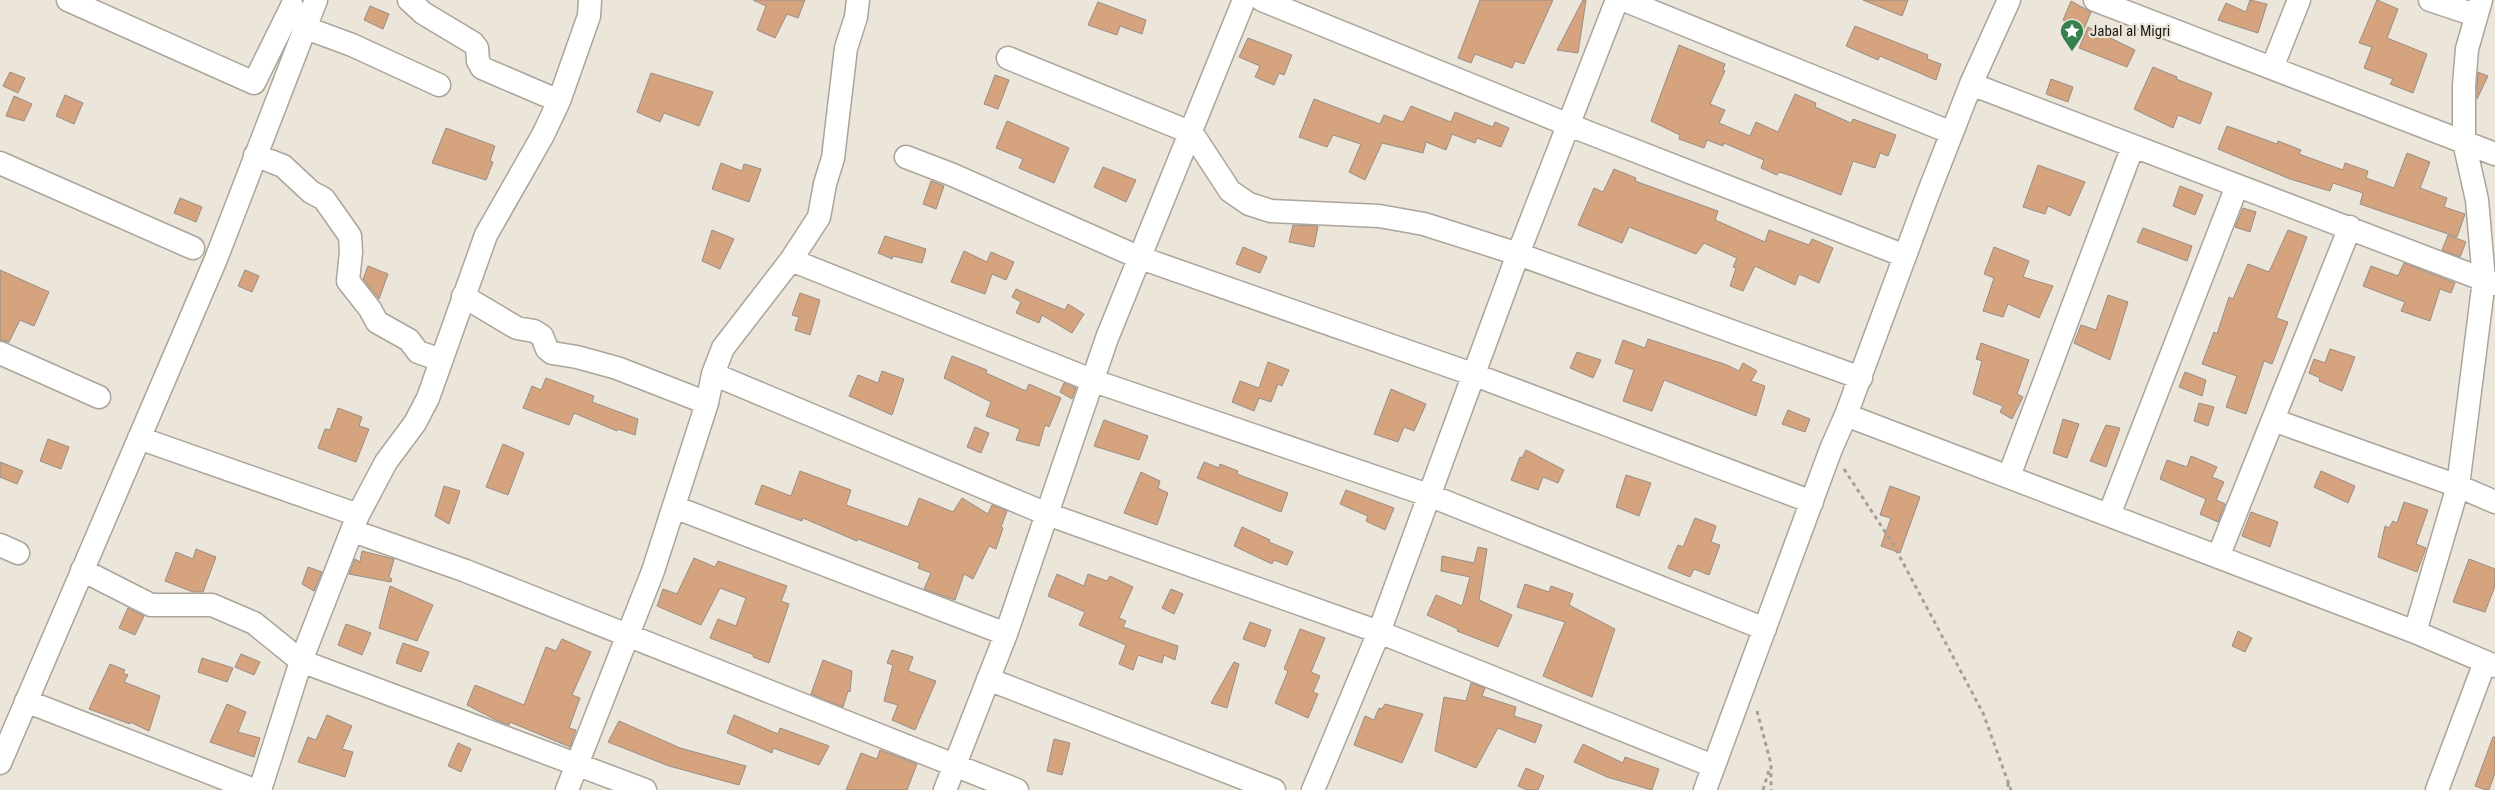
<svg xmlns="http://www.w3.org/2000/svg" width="2495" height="790" font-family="'Roboto Condensed',sans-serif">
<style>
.building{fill:#d5a47f;stroke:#988d86}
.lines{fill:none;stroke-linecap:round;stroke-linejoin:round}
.minor-casing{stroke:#aba49a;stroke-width:25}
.path{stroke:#a5a097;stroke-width:3;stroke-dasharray:4 4;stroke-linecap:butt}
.minor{stroke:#fff;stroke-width:22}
.labels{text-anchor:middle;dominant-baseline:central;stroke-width:4.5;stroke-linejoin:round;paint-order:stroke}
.poi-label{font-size:15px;fill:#1c1915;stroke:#ece5da;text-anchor:start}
</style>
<rect width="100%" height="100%" fill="#ece5da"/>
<path class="building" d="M753 0H805L798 18 787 14 775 38 757 30 766 6Z
M1480 0H1553L1524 64 1515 61 1512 68 1475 54 1471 63 1458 58Z
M1583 0H1586L1578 53 1557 50Z
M1863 0H1908L1902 16Z
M2250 0 2267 4 2258 33 2218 20 2226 3 2246 12Z
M2377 0 2398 9 2387 38 2427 54 2413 93 2390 84 2393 79 2364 68 2372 47 2359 43Z
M2071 1 2091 12 2084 29 2063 20Z
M1098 2 1146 20 1142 34 1120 26 1117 35 1088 25Z
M370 6 389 14 383 29 364 20Z
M1855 26 1928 55 1927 59 1941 64 1936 80 1880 56 1878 60 1846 46Z
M2088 27 2135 50 2127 67 2079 48Z
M1248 38 1292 55 1284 75 1279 73 1274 85 1255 77 1260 66 1239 57Z
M1679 45 1725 64 1723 70 1725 71 1710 104 1725 110 1719 123 1750 136 1756 122 1778 132 1795 94 1816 103 1815 107 1851 123 1853 119 1896 135 1888 156 1880 153 1875 168 1853 161 1841 195 1792 176 1779 172 1777 175 1761 168 1764 160 1724 143 1723 146 1707 140 1704 148 1679 139 1680 135 1651 121Z
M2153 67 2177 77 2176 79 2212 93 2200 124 2178 115 2173 128 2134 109Z
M10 72 25 78 18 93 3 86Z
M2478 72 2488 76 2477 99V86Z
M651 73 713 92 699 126 664 113 660 122 637 112Z
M995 75 1009 80 998 109 984 104Z
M2051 79 2073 87 2068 102 2046 94Z
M65 95 83 103 74 124 56 116Z
M14 96 32 104 24 121 6 116Z
M1314 99 1380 124 1384 115 1403 122 1411 106 1451 122 1455 112 1493 127 1495 122 1509 128 1501 147 1477 138 1475 143 1452 134 1446 150 1426 142 1423 153 1382 143 1365 180 1349 172 1361 144 1333 135 1327 147 1299 137Z
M1007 121 1069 148 1054 183 1019 168 1023 159 996 148Z
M2227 126 2277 144 2278 141 2301 150 2299 154 2343 170 2345 163 2368 171 2366 178 2394 188 2407 153 2430 162 2420 188 2447 198 2444 207 2465 214 2457 237 2360 204 2363 193 2333 183 2330 191 2290 179 2218 149Z
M446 128 495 146 490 161 493 162 486 180 432 163Z
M721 163 742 171 744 164 761 169 749 202 712 189Z
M2038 165 2085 182 2070 216 2048 206 2045 214 2023 207Z
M1103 167 1136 180 1126 202 1094 187Z
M1614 169 1636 178 1635 181 1718 211 1715 220 1765 242 1769 230 1809 245 1812 239 1833 248 1819 283 1799 274 1795 285 1755 266 1743 291 1730 286 1736 268 1733 267 1737 258 1704 243 1696 254 1629 227 1622 243 1578 225 1594 188 1603 192Z
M931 181 944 186 936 209 923 204Z
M2180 186 2203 195 2195 215 2173 206Z
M180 198 202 207 196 222 174 213Z
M2243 208 2256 212 2250 232 2235 227Z
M1293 225 1318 226 1314 247 1289 242Z
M2143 228 2192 246 2187 261 2137 242Z
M712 230 734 239 720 269 702 261Z
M2288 230 2307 237 2276 318 2288 322 2272 364 2264 361 2246 414 2226 407 2237 376 2202 364 2214 332 2217 334 2229 297 2233 299 2248 264 2269 272Z
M2448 235 2466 242 2460 257 2442 250Z
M885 236 926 249 922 263 893 256 892 259 878 253Z
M1243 247 1267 257 1260 273 1236 264Z
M1994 247 2029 261 2023 277 2053 286 2039 318 2008 304 2003 317 1983 311 1994 278 1984 274Z
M964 251 987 262 991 252 1014 262 1006 280 992 274 985 294 951 282Z
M2404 263 2455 283 2451 293 2440 289 2430 321 2401 311 2405 302 2363 286 2371 266 2398 276Z
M368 266 388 274 379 299 363 279Z
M0 270 49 292 34 326 20 320 9 342 0 340Z
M245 270 259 276 252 292 238 286Z
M1016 289 1065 310 1068 304 1084 314 1072 333 1042 315 1039 323 1016 313 1021 302 1012 297Z
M800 293 820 300 810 335 795 330 799 317 792 315Z
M2108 295 2128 302 2110 360 2074 343 2081 325 2096 330Z
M1648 339 1727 365 1739 371 1743 363 1757 371 1751 381 1765 386 1756 416 1664 380 1652 411 1623 401 1634 370 1615 363 1623 340 1645 348Z
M1981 343 2029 360 2017 394 2023 397 2012 419 2000 412 2003 406 1973 394 1982 361 1976 359Z
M2330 349 2355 357 2342 391 2319 381 2320 378 2309 373 2314 359 2325 363Z
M1577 352 1601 360 1593 378 1570 368Z
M952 356 987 370 986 373 1026 391 1029 384 1061 398 1049 427 1045 425 1039 446 1016 440 1020 429 986 416 991 402 944 378Z
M1268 362 1289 370 1282 386 1278 384 1271 402 1259 398 1254 411 1232 402 1240 381 1259 388Z
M882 371 904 379 892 415 849 396 858 375 878 383Z
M2185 372 2206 380 2202 396 2179 387Z
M546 378 594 396 592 402 638 419 635 435 618 429 617 431 574 413 569 425 523 408 532 386 541 390Z
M1064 383 1076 388 1072 399 1060 392Z
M1391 389 1426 404 1414 431 1404 427 1398 442 1374 434Z
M2199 403 2214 407 2208 426 2194 421Z
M338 408 362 417 359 426 369 429 356 462 318 448 325 429 330 430Z
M1788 410 1810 419 1805 432 1782 424Z
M2063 419 2079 424 2067 458 2053 453Z
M1104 420 1148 436 1139 460 1094 446Z
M2106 425 2120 428 2106 467 2090 461Z
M975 427 989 433 981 453 967 447Z
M48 439 69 447 61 469 40 461Z
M503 444 524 453 508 495 486 487Z
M1526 450 1564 470 1558 483 1543 477 1538 490 1511 480 1520 457 1522 458Z
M2191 456 2217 467 2212 477 2224 482 2216 500 2225 504 2218 522 2200 514 2206 499 2160 479 2167 460 2187 467Z
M0 462 23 471 17 484 0 477Z
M1204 462 1219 468 1220 464 1238 471 1237 474 1288 493 1281 512 1197 478Z
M800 471 851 490 846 505 908 527 919 498 953 512 962 498 988 514 992 505 1007 511 1001 527 1003 528 996 549 989 546 973 579 964 574 955 600 924 589 931 573 918 568 920 563 858 539 857 541 803 518 802 521 755 504 762 485 791 496Z
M2321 471 2355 486 2348 503 2314 487Z
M1141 472 1160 481 1158 488 1168 493 1157 525 1124 513Z
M1626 475 1651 483 1639 516 1616 507Z
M444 486 460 491 449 524 435 516Z
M1890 486 1920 497 1900 553 1881 546 1891 518 1880 515Z
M1346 490 1394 508 1385 530 1366 521 1368 516 1340 504Z
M2404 502 2428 510 2416 544 2426 548 2417 572 2378 557 2385 526 2389 528 2393 521 2397 523Z
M2251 512 2278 522 2270 547 2242 536Z
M1695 518 1716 526 1711 542 1720 545 1709 575 1694 569 1690 577 1668 568 1678 545 1683 547Z
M1242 527 1270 540 1269 542 1293 552 1287 565 1274 560 1272 564 1234 546Z
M1478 547 1487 549 1479 600 1512 615 1498 647 1457 631 1458 629 1427 615 1436 595 1462 606 1470 577 1441 571 1442 556 1474 563Z
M196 549 216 557 203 592H193L165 581 176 552 193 559Z
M362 551 394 559 389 577 392 579 391 582 349 574 355 559 360 562Z
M694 558 715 567 718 561 787 586 781 601 789 604 769 663 753 657 754 655 710 638 718 619 736 626 746 598 720 588 701 625 657 606 663 589 677 594Z
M2469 559 2495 569V586L2485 612 2453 602Z
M308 567 322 572 314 591 302 584Z
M1057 574 1084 586 1088 574 1107 581 1110 576 1133 587 1119 618 1126 621 1123 627 1178 646 1175 660 1164 655 1162 663 1138 655 1133 670 1119 664 1126 645 1079 625 1085 612 1048 596Z
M1525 584 1549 592 1551 586 1573 594 1569 605 1615 629 1592 697 1543 676 1565 622 1517 607Z
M390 586 433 605 417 641 379 628Z
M1171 589 1183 594 1174 614 1162 608Z
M128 608 144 616 135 635 119 628Z
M1250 622 1271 630 1265 647 1243 639Z
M346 624 371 633 362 655 338 645Z
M1300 629 1325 638 1311 672 1320 676 1313 692 1318 694 1308 718 1275 703 1288 671 1284 669Z
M2238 631 2252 638 2245 652 2232 646Z
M562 639 591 652 572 695 580 698 569 728 576 730 570 747 510 722 509 725 496 720 467 705 475 685 524 705 546 647 556 651Z
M403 643 429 652 421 672 396 663Z
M892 650 913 657 908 671 936 681 915 730 892 720 898 705 884 701 893 665 887 663Z
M241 654 260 662 254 675 235 667Z
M202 658 233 668 227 682 198 672Z
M823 660 852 671 850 692 848 691 843 707 811 694Z
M1234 662 1239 664 1227 708 1211 703Z
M110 664 125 670 123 673 128 675 124 682 160 696 149 731 130 722V724L89 709Z
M1471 683 1485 688 1482 696 1516 707 1514 716 1542 725 1535 743 1498 728 1476 768 1435 751 1444 697 1466 701Z
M227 704 246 712 238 732 260 738 254 757 210 742Z
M1385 704 1423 714 1402 763 1354 745 1365 716 1374 720 1379 708 1382 709Z
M327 715 352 726 342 749 353 752 345 777 298 762 308 737 316 740Z
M734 715 778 734 780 728 829 746 819 765 773 748 772 753 727 733Z
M619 721 680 748 746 766 739 785 669 766 608 742Z
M2493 737H2495V773L2489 790H2486L2475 786Z
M1054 739 1070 743 1062 775 1047 771Z
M458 743 471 749 461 772 448 766Z
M1583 744 1623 763 1625 757 1659 769 1652 790 1607 777 1574 762Z
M880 750 917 764 907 790H846L861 753 877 759Z
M1526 768 1544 776 1538 790H1527L1518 786Z"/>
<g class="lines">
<g class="minor-casing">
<path id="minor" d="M68 0 254 83 292 6
M409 0 423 13 473 43 477 48 478 61 482 68 559 101
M1262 0 1569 125 1905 256
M1624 0 1952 133
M2095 0 2495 154
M2430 0 2475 15
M306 28 352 45 439 85
M1008 58 1192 133 1230 191 1249 204 1271 211 1379 216 1424 224 1518 254 1861 378
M2272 68 2299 0
M1971 84 2495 284
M255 155 283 166 311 192 324 199 350 236 351 252 348 281 370 309 377 322 409 340 418 352 441 360
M906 157 953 175 1138 257 1475 375 1812 502
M0 163 193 248
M791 260 1094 381 1431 496 1765 629
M463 296 517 328 534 331 542 336 547 349 552 353 577 357 617 368 707 403
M0 353 99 397
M713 374 1047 514 1379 632 1713 766
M1846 415 1928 194 1971 84 2009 0
M2273 420 2458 486 2495 502
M139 438 358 515
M2009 476 2133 146
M674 507 1006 634
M2109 515 2237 186
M353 531 466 571 1017 790
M0 545 18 553
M2218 557 2350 227
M82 570 151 605H212L254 623 301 661 645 790
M2415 632 2458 486 2484 280 2477 200 2464 142V85L2467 49 2481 0
M988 679 1274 790
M26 701 254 790
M0 763 216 259 316 0
M260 790 301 661 358 515 386 462 415 423 428 398 486 235 543 135 559 101 589 16 590 0
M567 790 653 571 707 403 713 374 723 348 791 260 819 217 825 184 833 158 846 48 856 17 858 0
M945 790 1006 634 1107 338 1244 0
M1313 790 1379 632 1518 254 1617 0
M1705 790 1831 449 1846 415 2415 632 2495 666
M2437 790 2485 662"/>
</g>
<path class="path" d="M1844 469 1893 544 1983 713 2011 790
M1757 711 1771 764V790
M2008 783V790
M1763 790 1770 767"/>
<use href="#minor" class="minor"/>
</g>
<defs>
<g id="sight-pin" transform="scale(1.25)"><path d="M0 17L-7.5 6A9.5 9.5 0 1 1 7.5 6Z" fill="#36804e" stroke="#ece5da"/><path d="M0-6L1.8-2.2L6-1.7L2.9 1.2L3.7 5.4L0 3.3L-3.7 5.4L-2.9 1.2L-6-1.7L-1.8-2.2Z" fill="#fff"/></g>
</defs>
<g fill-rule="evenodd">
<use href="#sight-pin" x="2072" y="31"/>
</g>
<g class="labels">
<g class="poi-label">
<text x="2090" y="31">Jabal al Migri</text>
</g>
</g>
</svg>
